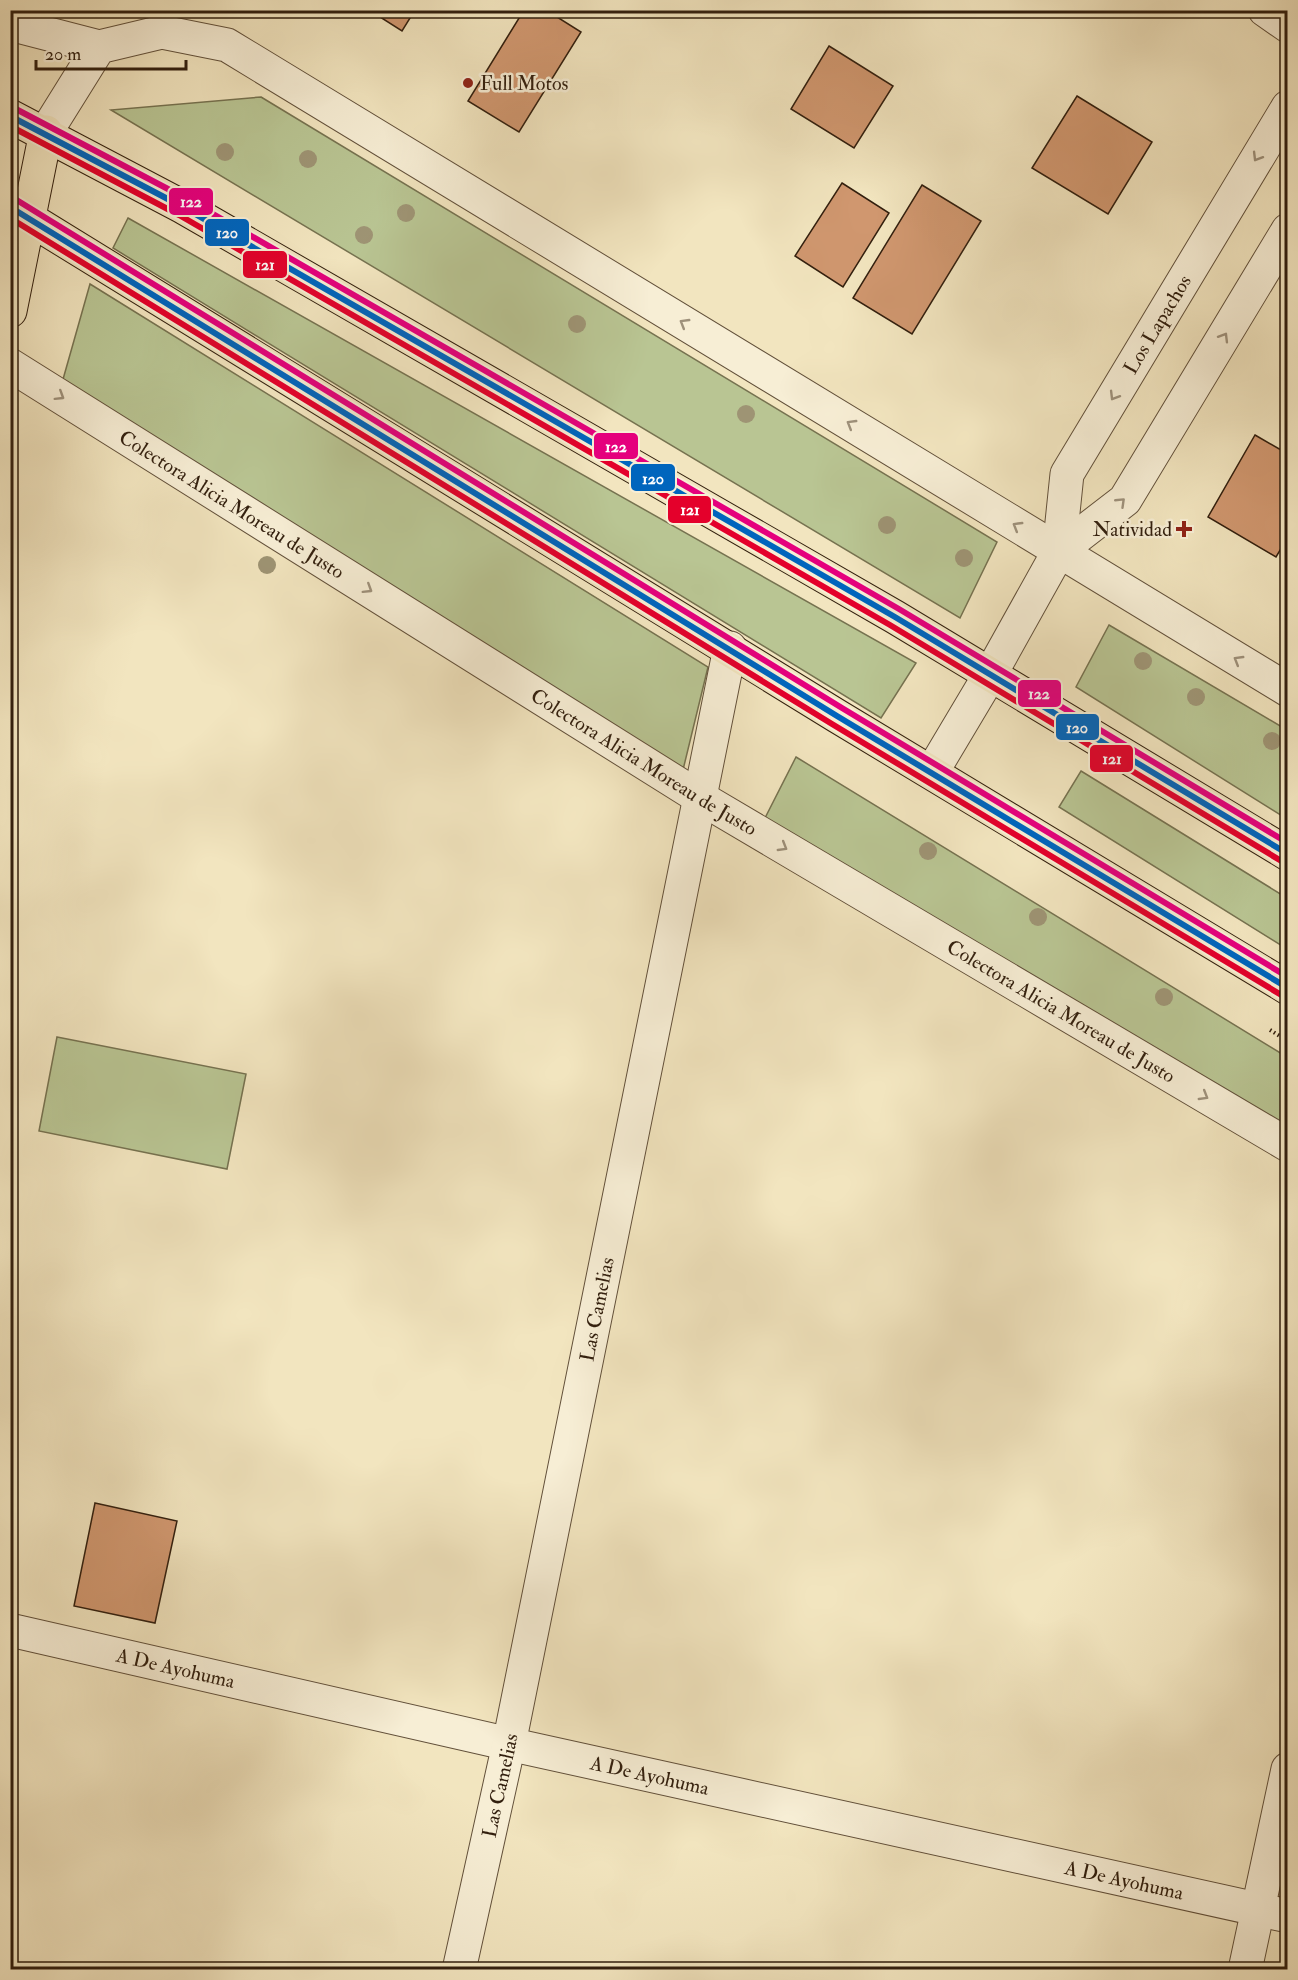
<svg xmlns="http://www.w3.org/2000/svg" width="1298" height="1980" font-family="'IM FELL Double Pica',serif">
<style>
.green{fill:#b9c593;stroke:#767250;stroke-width:1.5}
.building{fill:#d0976f;stroke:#321f0e;stroke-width:1.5}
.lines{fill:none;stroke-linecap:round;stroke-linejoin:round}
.minor-casing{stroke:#62503a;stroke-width:35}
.major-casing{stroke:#321f0e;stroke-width:35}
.path{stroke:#321f0e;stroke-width:4;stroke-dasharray:1.5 3;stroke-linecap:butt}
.minor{stroke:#f7eed5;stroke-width:33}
.major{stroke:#f2e5bf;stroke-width:33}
.bus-1-casing{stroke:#f7eed5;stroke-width:10}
.bus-2-casing{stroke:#f7eed5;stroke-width:10}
.bus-3-casing{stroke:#f7eed5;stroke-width:10}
.bus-1{stroke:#0065bd;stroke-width:6}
.bus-2{stroke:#e4002b;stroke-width:6}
.bus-3{stroke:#e5007d;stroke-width:6}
.tree{fill:#9e9474}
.oneway{stroke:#9e917b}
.poi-dot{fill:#8f2418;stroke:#f7eed5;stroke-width:2}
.labels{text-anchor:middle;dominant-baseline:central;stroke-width:5;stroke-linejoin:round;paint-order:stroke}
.poi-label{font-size:20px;fill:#321f0e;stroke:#f7eed5;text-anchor:start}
.street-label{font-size:20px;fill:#321f0e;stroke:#f7eed5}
.line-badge{stroke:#f7eed5;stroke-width:2}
.badge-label{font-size:16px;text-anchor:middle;font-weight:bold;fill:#fff}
</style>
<rect width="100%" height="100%" fill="#f2e5bf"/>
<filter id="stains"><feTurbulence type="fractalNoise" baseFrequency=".00333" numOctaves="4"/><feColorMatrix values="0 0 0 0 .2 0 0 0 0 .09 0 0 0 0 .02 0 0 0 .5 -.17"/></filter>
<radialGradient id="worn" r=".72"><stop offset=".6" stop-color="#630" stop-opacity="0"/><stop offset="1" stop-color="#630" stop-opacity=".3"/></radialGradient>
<path class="green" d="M261 97 997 542 960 618 111 110Z
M128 218 916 663 881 718 113 248Z
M90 284 708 667 682 774 58 397Z
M1109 625 1287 730V819L1076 687Z
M796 757 1287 1057V1134L764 820Z
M1081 771 1287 898V949L1059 807Z
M57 1037 246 1074 227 1169 39 1131Z"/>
<path class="building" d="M369 10H415L402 31Z
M524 10H546L581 32 519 132 468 101Z
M829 46 893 86 854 148 791 109Z
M1077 96 1152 142 1108 214 1032 168Z
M842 183 889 213 843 287 795 256Z
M922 185 981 221 912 334 853 298Z
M1255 435 1288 454V537L1276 557 1208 517Z
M95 1503 177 1521 155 1623 74 1606Z"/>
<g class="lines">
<g class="minor-casing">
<g id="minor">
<path d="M1265 10 1288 26"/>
<path d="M10 24 99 47"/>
<path d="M46 132 99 47 162 32 227 45 1288 690"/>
<path id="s1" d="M10 365 699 797 1288 1145"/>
<path d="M1059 551 1125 500 1288 230"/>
<path id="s2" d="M932 772 991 673 1059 551 1067 474 1288 107"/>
<path id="s3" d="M10 1630 509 1744 1288 1916"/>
<path id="s4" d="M459 1970 509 1744 730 648"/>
<path d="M1245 1970 1288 1769"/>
</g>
</g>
<g class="major-casing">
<path id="major" d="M10 116 183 207 895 617 1288 854
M10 207 837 716 1288 988
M10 311 46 132"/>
</g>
<path class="path" d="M1270 1030 1288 1041"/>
<use href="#minor" class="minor"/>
<use href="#major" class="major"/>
<g class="bus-1-casing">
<path id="bus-1" d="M10 116 183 207 895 617 1288 854
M10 207 837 716 1288 988"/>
</g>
<g class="bus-2-casing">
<path id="bus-2" d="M10 126 179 215 890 625 1283 862
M10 218 832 724 1283 996"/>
</g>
<g class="bus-3-casing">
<path id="bus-3" d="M14 108 187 199 899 609 1288 843
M15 199 842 708 1288 977"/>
</g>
<use href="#bus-1" class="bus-1"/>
<use href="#bus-2" class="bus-2"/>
<use href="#bus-3" class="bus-3"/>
</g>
<g class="tree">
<circle cx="225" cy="152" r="9"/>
<circle cx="308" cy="159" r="9"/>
<circle cx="406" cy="213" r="9"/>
<circle cx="364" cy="235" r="9"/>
<circle cx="577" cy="324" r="9"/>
<circle cx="746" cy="414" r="9"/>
<circle cx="887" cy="525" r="9"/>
<circle cx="964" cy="558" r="9"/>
<circle cx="267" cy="565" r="9"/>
<circle cx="1143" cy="661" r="9"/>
<circle cx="1196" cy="697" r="9"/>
<circle cx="1272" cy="741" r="9"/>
<circle cx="928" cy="851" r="9"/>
<circle cx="1038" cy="917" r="9"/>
<circle cx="1164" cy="997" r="9"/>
</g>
<defs><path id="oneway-chevron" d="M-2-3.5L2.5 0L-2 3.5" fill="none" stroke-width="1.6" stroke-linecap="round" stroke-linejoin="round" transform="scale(1.5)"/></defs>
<g class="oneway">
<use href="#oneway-chevron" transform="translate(1257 157) rotate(121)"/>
<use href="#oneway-chevron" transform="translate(684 323) rotate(-149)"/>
<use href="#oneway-chevron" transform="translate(1224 337) rotate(-59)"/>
<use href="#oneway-chevron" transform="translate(60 396) rotate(32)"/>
<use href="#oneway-chevron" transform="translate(1114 396) rotate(121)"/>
<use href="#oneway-chevron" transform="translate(851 424) rotate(-149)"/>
<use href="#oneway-chevron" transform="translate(1121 502) rotate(-44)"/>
<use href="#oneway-chevron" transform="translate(1017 526) rotate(-149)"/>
<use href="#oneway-chevron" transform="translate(368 589) rotate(32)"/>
<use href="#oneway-chevron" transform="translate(1238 660) rotate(-149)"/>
<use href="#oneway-chevron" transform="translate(783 847) rotate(31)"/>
<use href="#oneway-chevron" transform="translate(1204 1096) rotate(31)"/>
</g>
<g class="poi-dot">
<circle cx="468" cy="83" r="6"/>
<path d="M1181 520h6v6h6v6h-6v6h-6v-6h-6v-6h6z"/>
</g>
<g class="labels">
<g class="poi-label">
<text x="480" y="83">Full Motos</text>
<text x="1172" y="529" text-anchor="end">Natividad</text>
</g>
<g class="street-label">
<text stroke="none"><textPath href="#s2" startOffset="507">Los Lapachos</textPath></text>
<text stroke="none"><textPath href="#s1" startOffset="262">Colectora Alicia Moreau de Justo</textPath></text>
<text stroke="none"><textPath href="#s1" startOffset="748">Colectora Alicia Moreau de Justo</textPath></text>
<text stroke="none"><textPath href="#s1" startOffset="1234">Colectora Alicia Moreau de Justo</textPath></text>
<text stroke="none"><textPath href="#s4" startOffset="675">Las Camelias</textPath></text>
<text stroke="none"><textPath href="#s3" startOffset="170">A De Ayohuma</textPath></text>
<text stroke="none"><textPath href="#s3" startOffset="656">A De Ayohuma</textPath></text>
<text stroke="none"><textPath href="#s4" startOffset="189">Las Camelias</textPath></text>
<text stroke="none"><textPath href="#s3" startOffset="1142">A De Ayohuma</textPath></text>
</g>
</g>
<g class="line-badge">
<rect x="168" y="187" width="46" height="29" rx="6" fill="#e5007d"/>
<rect x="204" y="218" width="46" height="29" rx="6" fill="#0065bd"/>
<rect x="242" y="250" width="46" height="29" rx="6" fill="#e4002b"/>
<rect x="593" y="432" width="46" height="28" rx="6" fill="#e5007d"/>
<rect x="630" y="463" width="46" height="29" rx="6" fill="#0065bd"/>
<rect x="667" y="495" width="45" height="29" rx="6" fill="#e4002b"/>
<rect x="1017" y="679" width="45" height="29" rx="6" fill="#e5007d"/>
<rect x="1055" y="713" width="45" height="28" rx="6" fill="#0065bd"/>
<rect x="1089" y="744" width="45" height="29" rx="6" fill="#e4002b"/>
</g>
<g class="badge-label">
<text x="191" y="207">122</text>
<text x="227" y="238">120</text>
<text x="265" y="270">121</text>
<text x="616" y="452">122</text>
<text x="653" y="484">120</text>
<text x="690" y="515">121</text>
<text x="1039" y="699">122</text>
<text x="1077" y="733">120</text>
<text x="1112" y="764">121</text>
</g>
<rect width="1298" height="1980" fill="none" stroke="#f2e5bf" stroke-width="36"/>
<rect x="12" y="12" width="1274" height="1956" fill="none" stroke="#321f0e" stroke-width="3"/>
<rect x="18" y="18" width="1262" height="1944" fill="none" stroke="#321f0e" stroke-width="1.5"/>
<path d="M36 60v9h150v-9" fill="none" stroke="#321f0e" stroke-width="3"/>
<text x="45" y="60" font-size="18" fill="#321f0e" stroke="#f7eed5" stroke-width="4.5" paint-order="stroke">20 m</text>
<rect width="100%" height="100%" filter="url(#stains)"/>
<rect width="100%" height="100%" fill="url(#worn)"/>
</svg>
